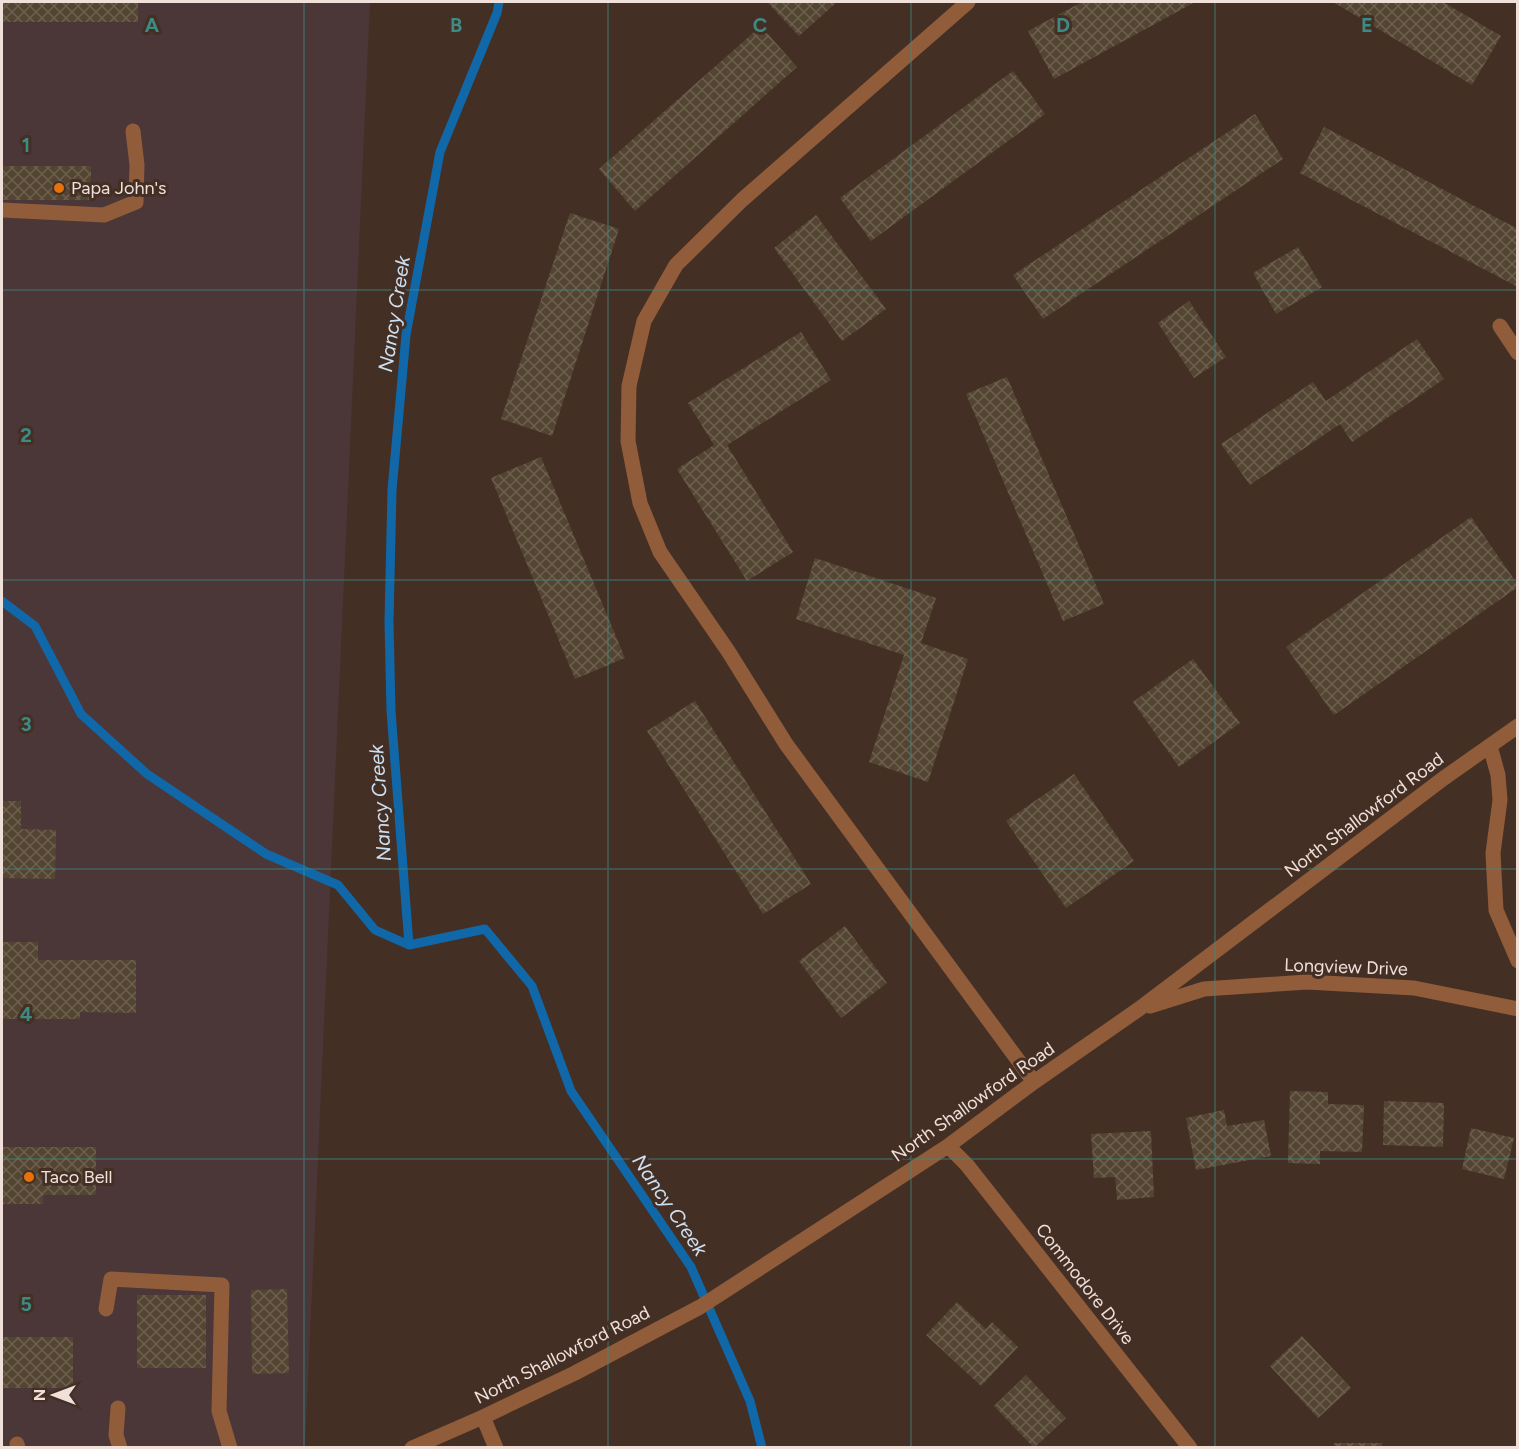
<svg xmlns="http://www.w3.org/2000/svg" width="1519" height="1449" font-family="Figtree,sans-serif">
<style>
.commercial{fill:#4b3638}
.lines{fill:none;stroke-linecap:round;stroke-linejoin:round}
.stream{stroke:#1168a8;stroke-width:9}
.building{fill:url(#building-cross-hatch)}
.minor{stroke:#915c3a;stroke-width:15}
.grid{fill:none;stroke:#3c8b84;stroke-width:1.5;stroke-opacity:0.55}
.food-dot{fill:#e8710a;stroke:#442f25;stroke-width:2}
.labels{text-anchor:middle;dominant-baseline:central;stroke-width:6;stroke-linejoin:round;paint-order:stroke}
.poi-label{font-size:18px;fill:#efe0da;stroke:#442f25;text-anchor:start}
.street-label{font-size:18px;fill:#efe0da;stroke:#442f25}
.water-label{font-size:20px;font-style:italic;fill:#cde0f2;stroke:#442f25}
.grid-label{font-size:20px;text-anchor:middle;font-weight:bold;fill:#3c8b84;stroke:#442f25;stroke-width:6;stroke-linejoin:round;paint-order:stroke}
</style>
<defs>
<pattern id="building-cross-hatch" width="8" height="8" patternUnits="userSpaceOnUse" patternTransform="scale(1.5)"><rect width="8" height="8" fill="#534532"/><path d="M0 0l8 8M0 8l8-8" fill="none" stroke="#6c604f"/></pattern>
</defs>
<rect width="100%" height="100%" fill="#442f25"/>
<path class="commercial" d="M2 2H370L305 1447 2 1448Z"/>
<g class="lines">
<path class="stream" d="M2 601 35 626 81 714 147 774 266 854 338 885 375 930 409 945
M409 945 391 711 389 622 392 490 406 335 440 152 497 13 499 2
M409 945 485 929 532 986 571 1091 691 1267 750 1401 762 1448"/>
</g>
<path class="building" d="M3 2H138V22H3Z
M767 2H837L799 36Z
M1082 2H1195L1054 79 1028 31Z
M1333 2H1443L1501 36 1472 85Z
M761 26 797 67 635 211 599 169Z
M1013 71 1045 114 871 241 840 198Z
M1255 114 1283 159 1043 319 1013 275Z
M1324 127 1518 229V287L1300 173Z
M2 166H91V200H2Z
M570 213 619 229 552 436 501 419Z
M816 215 886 309 842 341 774 248Z
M1298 247 1322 287 1276 314 1253 273Z
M1189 301 1226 357 1194 378 1158 323Z
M801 332 831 380 727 445 793 552 747 581 677 469 714 445 688 403Z
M1417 339 1444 379 1352 442 1340 424 1250 485 1221 444 1313 382 1326 401Z
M1007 377 1104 604 1063 621 966 394Z
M541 457 625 658 575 679 491 478Z
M1471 517 1518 585V587L1334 715 1286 647Z
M815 558 936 598 921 643 968 659 928 782 869 762 904 655 796 619Z
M1193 659 1240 723 1179 767 1133 702Z
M695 701 811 884 763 914 647 731Z
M1074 774 1134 861 1066 908 1006 821Z
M2 801H21V829L56 830 55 879 2 878Z
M845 926 887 983 841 1018 799 961Z
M2 942H38V960H136V1013L80 1012V1019H2Z
M1290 1091 1328 1092V1104L1364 1105 1362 1152 1320 1151V1164L1288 1163Z
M1384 1101 1444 1103 1443 1147 1383 1145Z
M1224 1110 1227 1126 1264 1120 1271 1156 1196 1170 1186 1118Z
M1471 1128 1514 1138 1504 1179 1462 1169Z
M1151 1131 1154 1197 1117 1200 1115 1177 1094 1178 1091 1134Z
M2 1147H96V1195H43V1204H2Z
M287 1289 289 1373 252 1374 251 1290Z
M137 1295H206V1368H137Z
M957 1302 986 1329 992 1322 1018 1347 981 1386 926 1335Z
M1302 1336 1351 1388 1318 1418 1270 1366Z
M2 1337H73V1388H2Z
M1026 1375 1066 1418 1034 1448 994 1406Z
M1334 1443H1382V1448H1334Z"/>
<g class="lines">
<path class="minor" d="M968 2 742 200 676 265 644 321 629 386 628 441 640 503 660 552 728 651 786 744 1034 1082
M2 210 104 215 136 202 137 165 133 131
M1500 326 1518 353
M1490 746 1498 775 1500 800 1493 853 1496 910 1518 961
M1150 1006 1204 989 1307 982 1414 988 1518 1009
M948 1146 967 1165 1190 1448
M106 1309 111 1279 222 1285 219 1411 230 1448
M118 1408 116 1435 120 1448
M483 1417 496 1448
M17 1444 18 1448
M412 1448 483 1417 575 1373 700 1307 948 1146 1034 1082 1139 1009 1444 778 1518 726"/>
</g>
<path class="grid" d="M304 2V1448M608 2V1448M911 2V1448M1215 2V1448M2 290H1518M2 580H1518M2 869H1518M2 1159H1518"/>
<g class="food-dot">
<circle cx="59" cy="188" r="6"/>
<circle cx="29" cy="1177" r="6"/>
</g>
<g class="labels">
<g class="poi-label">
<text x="71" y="188">Papa John's</text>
<text x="41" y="1177">Taco Bell</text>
</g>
<g class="street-label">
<text transform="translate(1364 815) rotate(-37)">North Shallowford Road</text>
<text transform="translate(1346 967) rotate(2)">Longview Drive</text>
<text transform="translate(973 1102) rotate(-35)">North Shallowford Road</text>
<text transform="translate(1085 1284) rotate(52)">Commodore Drive</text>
<text transform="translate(562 1355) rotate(-27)">North Shallowford Road</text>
</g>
<g class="water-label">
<text transform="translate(394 314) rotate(-81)">Nancy Creek</text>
<text transform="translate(380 803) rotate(-94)">Nancy Creek</text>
<text transform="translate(670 1205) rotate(56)">Nancy Creek</text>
</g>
</g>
<g class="grid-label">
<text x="152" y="32">A</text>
<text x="456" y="32">B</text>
<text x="760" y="32">C</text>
<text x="1063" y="32">D</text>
<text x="1367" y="32">E</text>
<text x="26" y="152">1</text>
<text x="26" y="442">2</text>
<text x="26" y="731">3</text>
<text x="26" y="1021">4</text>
<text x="26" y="1311">5</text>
</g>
<rect width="1519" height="1449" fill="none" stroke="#efe0da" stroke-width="6"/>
<g transform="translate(54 1395) rotate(270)" stroke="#442f25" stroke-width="4.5" paint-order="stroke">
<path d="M0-4.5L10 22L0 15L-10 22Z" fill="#efe0da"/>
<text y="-9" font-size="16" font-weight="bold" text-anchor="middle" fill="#efe0da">N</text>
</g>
</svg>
